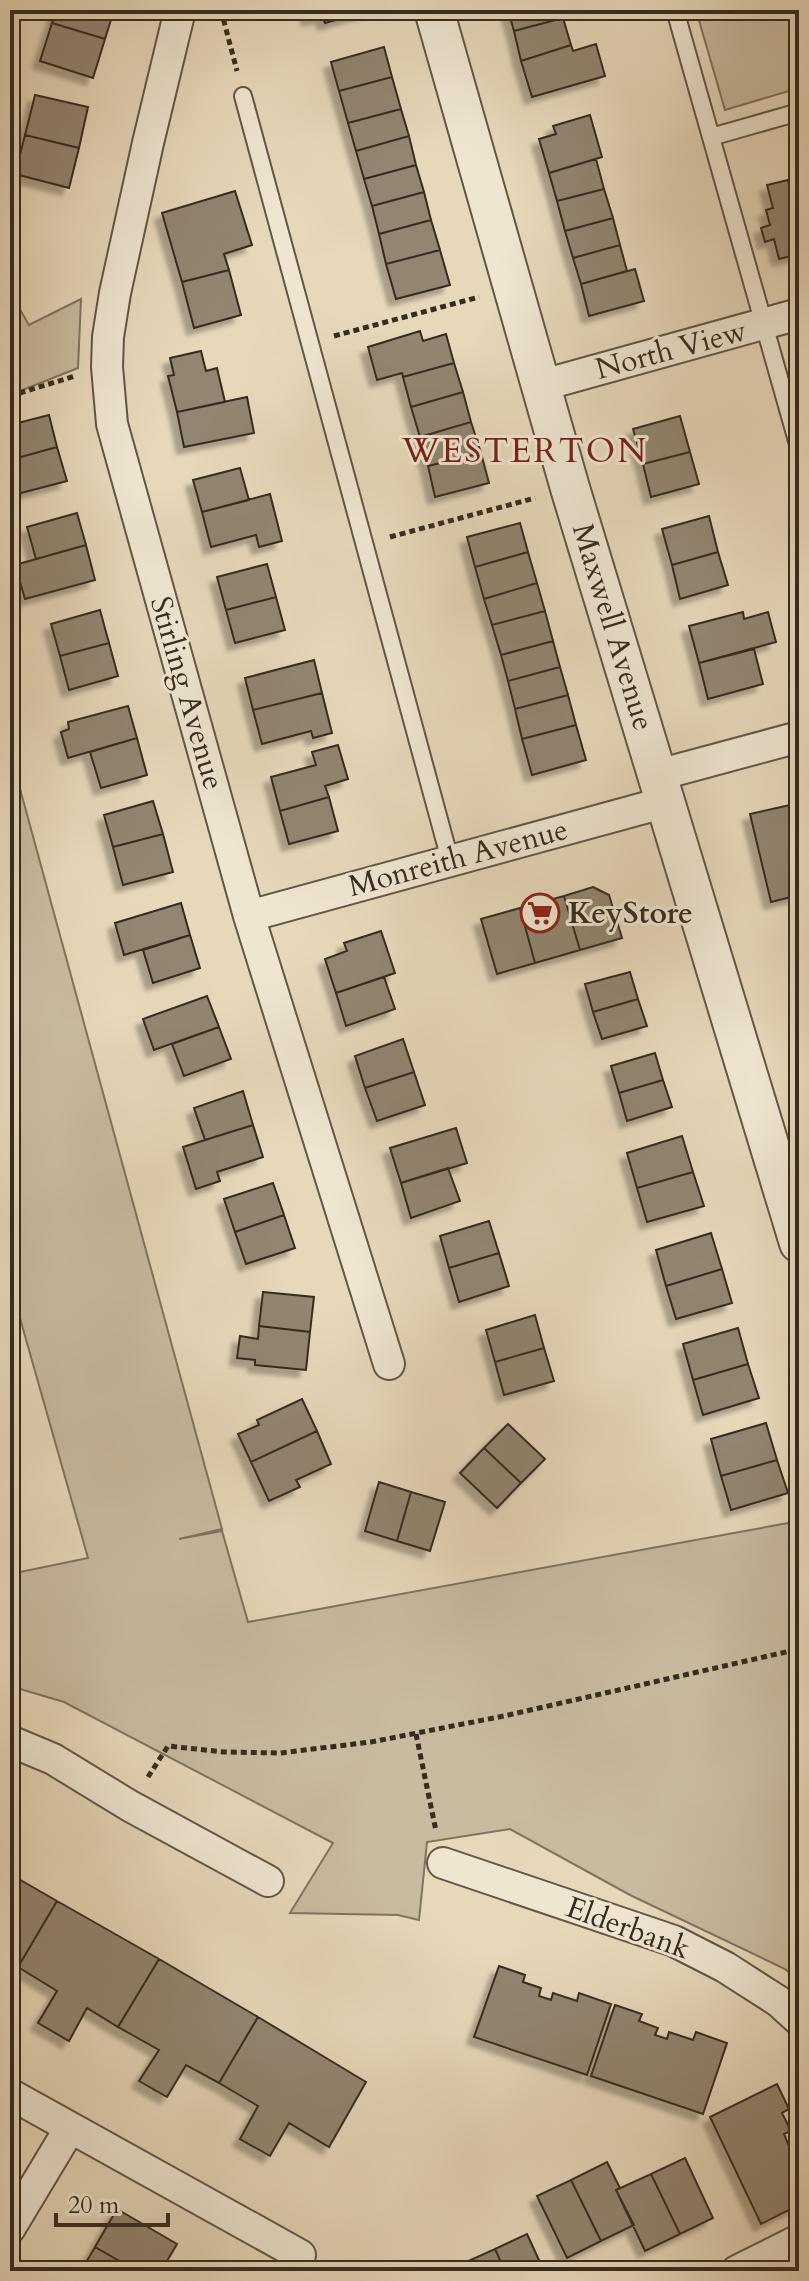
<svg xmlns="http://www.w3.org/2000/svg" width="809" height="2281" font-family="Cardo,serif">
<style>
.green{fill:#c9bba0;stroke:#7f7460;stroke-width:2}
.building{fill:#928571;stroke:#352c21;stroke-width:2;filter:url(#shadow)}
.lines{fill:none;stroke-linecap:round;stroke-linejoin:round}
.service-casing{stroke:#625747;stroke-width:20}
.minor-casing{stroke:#625747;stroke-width:34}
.tertiary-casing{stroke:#625747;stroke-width:42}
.path{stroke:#352c21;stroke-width:5;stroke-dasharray:6 4;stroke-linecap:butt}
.service{stroke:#efe6d2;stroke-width:16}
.minor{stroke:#efe6d2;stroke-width:30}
.tertiary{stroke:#efe6d2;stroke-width:38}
.labels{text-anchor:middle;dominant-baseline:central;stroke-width:6;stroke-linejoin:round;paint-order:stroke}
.street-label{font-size:30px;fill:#352c21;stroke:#efe6d2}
.poi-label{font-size:30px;font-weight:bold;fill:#352c21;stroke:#efe6d2;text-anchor:start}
.quarter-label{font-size:34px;letter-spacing:2px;fill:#7a1f14;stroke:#efe6d2}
</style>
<defs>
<filter id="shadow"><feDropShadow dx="-7" dy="7" stdDeviation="2" flood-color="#0004"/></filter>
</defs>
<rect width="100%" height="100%" fill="#e7d8ba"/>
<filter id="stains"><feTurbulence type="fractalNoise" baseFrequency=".0025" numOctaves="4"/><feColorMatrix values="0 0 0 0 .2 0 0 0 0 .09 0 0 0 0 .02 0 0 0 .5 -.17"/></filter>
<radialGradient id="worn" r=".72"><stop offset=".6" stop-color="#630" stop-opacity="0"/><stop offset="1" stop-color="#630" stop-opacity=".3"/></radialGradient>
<path class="green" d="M696 10H794L799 27V88L725 110Z
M10 292 29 325 81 299 78 368 10 395Z
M10 752 222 1529 179 1539 222 1531 248 1622 799 1521V1981L785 1969 630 1895 510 1829 427 1842 419 1920 398 1915 290 1913 333 1843 64 1702 10 1686V1574L88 1558 10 1283Z"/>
<path class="building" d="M56 10H114L105 39 52 23Z
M307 10H372L325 23 322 16 309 19Z
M508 10H561L563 18 514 31Z
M563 18 571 45 521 61 514 31Z
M52 23 105 39 93 78 40 61Z
M596 44 605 76 532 97 521 61 571 45 573 51Z
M384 47 392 77 339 91 331 62Z
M392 77 401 109 348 123 339 91Z
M35 95 88 107 79 148 25 135Z
M401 109 409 136 356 151 348 123Z
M590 115 602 157 549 173 539 139 556 134 553 126Z
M25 135 79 148 69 188 15 174Z
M409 136 416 165 364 179 356 151Z
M596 159 604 189 557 201 549 173Z
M416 165 424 192 372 206 364 179Z
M788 180 799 223V254L779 259 774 239 765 242 761 228 770 225 766 210 773 208 767 185Z
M604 189 613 218 565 231 557 201Z
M799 189V223L791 191Z
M235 191 252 245 224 254 229 270 182 282 162 213Z
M424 192 431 220 379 234 372 206Z
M613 218 620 245 573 258 565 231Z
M431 220 440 250 386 264 379 234Z
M620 245 627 271 581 284 573 258Z
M440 250 450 285 396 299 386 264Z
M635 269 644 301 589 316 581 284Z
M229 270 241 315 194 328 182 282Z
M420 331 423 341 446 334 454 363 403 377 402 373 377 380 368 347Z
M201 351 206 371 217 368 225 402 177 412 168 376 174 375 170 358Z
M454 363 463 392 411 407 403 377Z
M463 392 471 422 420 437 411 407Z
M247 397 254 433 184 447 177 412Z
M49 415 57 447 10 460V425Z
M680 416 690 452 643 464 633 429Z
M471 422 481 453 428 466 420 437Z
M57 447 67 481 17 494 10 468V460Z
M690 452 699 484 651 497 643 464Z
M481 453 489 483 435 497 428 466Z
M240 468 249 500 202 512 193 480Z
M270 494 282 541 259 547 256 535 211 547 202 512Z
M77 513 86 545 36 559 27 527Z
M709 516 718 552 672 565 662 529Z
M520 523 528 552 475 567 467 537Z
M86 545 95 580 25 599 15 565Z
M528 552 537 583 484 599 475 567Z
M718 552 728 585 680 599 672 565Z
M267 564 276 597 226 610 217 577Z
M537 583 545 611 492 625 484 599Z
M276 597 285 630 235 643 226 610Z
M100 610 109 643 60 656 51 624Z
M545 611 553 641 501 655 492 625Z
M743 612 744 619 768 612 776 642 699 663 689 626Z
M553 641 560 667 508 681 501 655Z
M109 643 118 676 69 690 60 656Z
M754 649 763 684 708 699 699 663Z
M314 660 322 693 253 710 245 678Z
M560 667 568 695 515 709 508 681Z
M322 693 332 733 313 738 311 731 262 744 253 710Z
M568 695 576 725 522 739 515 709Z
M128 706 137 738 68 758 61 732 69 729 68 722Z
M576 725 586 760 532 775 522 739Z
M137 738 147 775 101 788 90 752Z
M338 745 348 779 325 786 329 797 280 811 271 777 316 765 312 752Z
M329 797 338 831 289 844 280 811Z
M153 801 163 834 113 847 104 815Z
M799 803V895L771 902 750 814Z
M163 834 173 872 123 885 113 847Z
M593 887 609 895 622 938 580 950 564 896Z
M564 896 580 950 535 963 520 908Z
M181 903 190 935 124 955 115 923Z
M520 908 535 963 497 974 481 919Z
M381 931 395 973 336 993 325 959 347 951 344 943Z
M190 935 200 968 153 983 143 950Z
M630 972 638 999 593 1012 585 984Z
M384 977 395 1009 346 1026 336 993Z
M207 996 219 1027 154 1050 143 1019Z
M638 999 647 1026 602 1039 593 1012Z
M219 1027 231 1059 184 1076 172 1044Z
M403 1039 414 1072 365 1088 355 1056Z
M655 1053 663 1080 619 1093 611 1066Z
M414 1072 425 1105 377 1121 365 1088Z
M663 1080 672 1107 627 1121 619 1093Z
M243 1091 253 1125 205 1140 194 1108Z
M253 1125 263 1157 217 1172 220 1181 196 1189 183 1147Z
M456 1128 467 1163 401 1183 390 1148Z
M682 1136 693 1172 637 1188 627 1153Z
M448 1168 460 1201 411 1218 401 1183Z
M693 1172 704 1206 647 1222 637 1188Z
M273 1183 284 1215 235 1232 224 1199Z
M284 1215 295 1248 246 1264 235 1232Z
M489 1221 499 1253 449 1268 440 1236Z
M711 1233 722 1269 666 1286 656 1250Z
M499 1253 509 1286 459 1302 449 1268Z
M722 1269 732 1303 676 1319 666 1286Z
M263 1292 314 1297 310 1332 259 1326Z
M535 1315 544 1348 495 1362 486 1330Z
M259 1326 310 1332 306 1370 255 1365V1360L237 1358 240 1336 258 1339Z
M738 1328 748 1364 693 1380 683 1344Z
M544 1348 554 1381 504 1395 495 1362Z
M748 1364 759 1398 703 1415 693 1380Z
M302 1399 317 1431 251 1462 238 1434 259 1425 257 1420Z
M766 1423 777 1460 721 1476 711 1439Z
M508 1424 545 1459 521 1483 484 1448Z
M317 1431 331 1464 296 1480 300 1487 269 1501 251 1462Z
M484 1448 521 1483 497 1508 460 1473Z
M777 1460 788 1493 731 1510 721 1476Z
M379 1482 411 1492 397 1541 365 1531Z
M411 1492 445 1502 430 1551 397 1541Z
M10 1874 57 1901 18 1967 10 1962Z
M57 1901 159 1959 118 2027 87 2008 69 2041 38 2023 57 1991 18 1967Z
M159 1959 258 2017 219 2083 186 2065 167 2097 139 2081 159 2050 118 2027Z
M499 1966 525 1975 523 1982 541 1988 539 1996 551 2000 553 1993 577 2001 579 1993 611 2004 587 2075 474 2037Z
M615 2005 642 2014 639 2021 658 2028 655 2035 667 2039 669 2032 693 2040 696 2032 727 2043 703 2114 591 2076Z
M258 2017 366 2082 329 2147 289 2123 270 2156 240 2139 258 2106 219 2083Z
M777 2084 789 2109 782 2113 791 2131 784 2134 789 2146 796 2142 799 2148V2205L761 2224 710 2117Z
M685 2158 713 2218 680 2234 651 2174Z
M607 2162 620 2188 616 2190 634 2225 601 2241 571 2180Z
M651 2174 680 2234 645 2251 616 2190Z
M571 2180 601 2241 567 2258 537 2196Z
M117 2209 177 2244 161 2271H137L95 2247Z
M527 2234 544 2271H505L495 2249Z
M95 2247 137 2271H81Z
M495 2249 505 2271H459L457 2266Z"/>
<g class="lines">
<g class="service-casing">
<path id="service" d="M675 10 799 448
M243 96 450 860
M711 137 799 112"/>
</g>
<g class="minor-casing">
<path id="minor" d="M180 10 148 143 115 293 108 337 107 367 112 424 249 916 389 1364
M543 385 799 314
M658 775 799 737
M249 916 666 802
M10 1741 53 1759 130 1806 268 1881
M443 1863 674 1941 725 1967 778 2001 799 2020
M10 2094 300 2255
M10 2228 70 2128
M737 2271 799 2240"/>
</g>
<g class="tertiary-casing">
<path id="tertiary" d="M434 10 570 488 799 1243"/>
</g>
<path class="path" d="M221 10 237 71
M334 336 479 297
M10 396 75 376
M390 537 535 498
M416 1734 436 1831
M148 1777 168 1746 224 1752 280 1753 371 1742 504 1716 799 1649"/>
<use href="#service" class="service"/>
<use href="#minor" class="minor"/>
<use href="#tertiary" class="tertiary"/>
</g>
<defs>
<g id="supermarket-ring" transform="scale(2)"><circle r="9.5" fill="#efe6d2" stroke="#8f2418" stroke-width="1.5"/><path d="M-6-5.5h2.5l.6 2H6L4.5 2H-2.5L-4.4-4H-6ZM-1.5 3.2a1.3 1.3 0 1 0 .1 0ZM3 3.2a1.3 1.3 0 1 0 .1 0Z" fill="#8f2418"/></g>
</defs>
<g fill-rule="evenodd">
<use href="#supermarket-ring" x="540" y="913"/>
</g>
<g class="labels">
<g class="street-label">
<text transform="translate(671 350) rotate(-15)">North View</text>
<text transform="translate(613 627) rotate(73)">Maxwell Avenue</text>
<text transform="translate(187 693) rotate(74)">Stirling Avenue</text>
<text transform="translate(458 858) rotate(-15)">Monreith Avenue</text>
<text transform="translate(628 1928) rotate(20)">Elderbank</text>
</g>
<g class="poi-label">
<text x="568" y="913">KeyStore</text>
</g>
<g class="quarter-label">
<text x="525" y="451">WESTERTON</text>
</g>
</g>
<rect width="809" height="2281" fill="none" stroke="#e7d8ba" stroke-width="40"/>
<rect x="12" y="12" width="785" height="2257" fill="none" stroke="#352c21" stroke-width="4"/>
<rect x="20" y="20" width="769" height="2241" fill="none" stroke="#352c21" stroke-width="2"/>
<path d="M56 2213v12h112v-12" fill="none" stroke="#352c21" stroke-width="4"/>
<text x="68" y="2213" font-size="24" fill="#352c21" stroke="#efe6d2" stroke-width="6" paint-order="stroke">20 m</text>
<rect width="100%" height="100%" filter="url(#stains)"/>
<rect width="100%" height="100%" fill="url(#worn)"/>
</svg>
